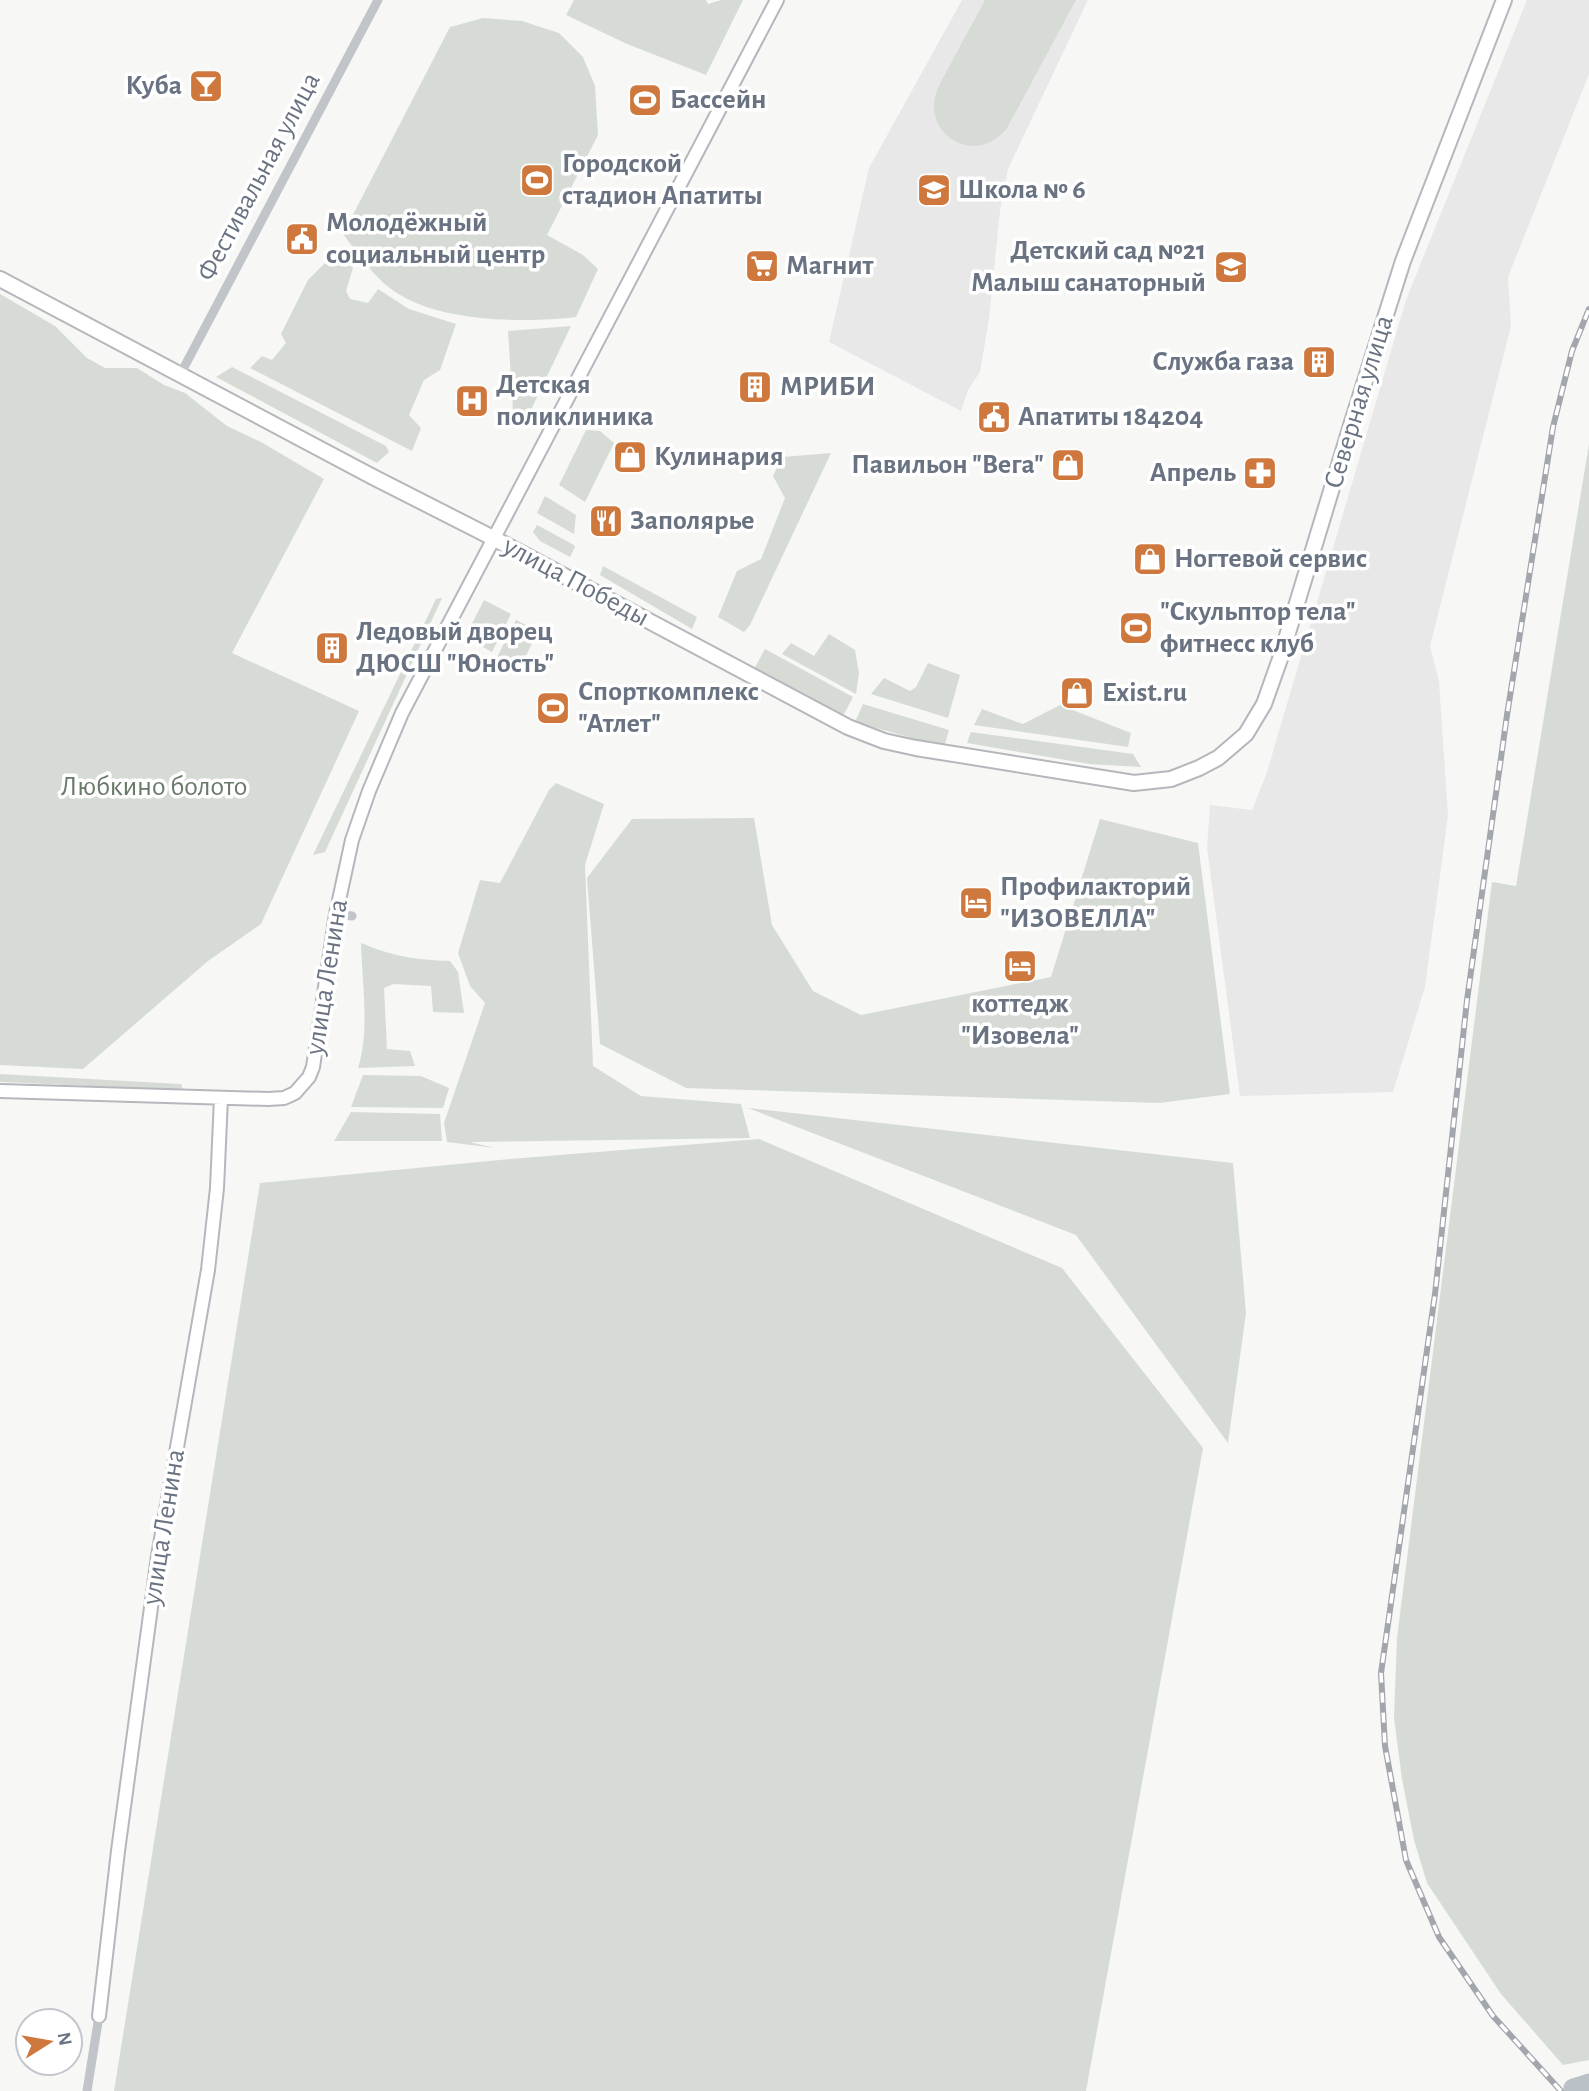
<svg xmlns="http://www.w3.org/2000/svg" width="1589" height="2091" font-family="'Alegreya Sans',sans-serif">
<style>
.built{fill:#e8e8e8}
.green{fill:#d6dcd5}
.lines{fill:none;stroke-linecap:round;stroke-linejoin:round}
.river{stroke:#bbc2c7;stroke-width:19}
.secondary-casing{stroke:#b4b7bc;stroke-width:16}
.primary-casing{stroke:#b5b7bc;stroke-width:18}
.street{stroke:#c1c4c8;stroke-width:9}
.secondary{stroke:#fff;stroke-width:12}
.primary{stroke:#fff;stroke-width:14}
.rail-casing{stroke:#a3a7ad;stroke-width:6}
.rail{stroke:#fff;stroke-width:3.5;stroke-dasharray:10;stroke-linecap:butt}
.labels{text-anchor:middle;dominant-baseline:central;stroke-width:7;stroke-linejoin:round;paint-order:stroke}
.poi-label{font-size:28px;font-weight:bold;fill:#6a7382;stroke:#fff;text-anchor:start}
.street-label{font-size:28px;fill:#6a7382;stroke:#fff}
.park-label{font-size:28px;fill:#697a68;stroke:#fff}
</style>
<rect width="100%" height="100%" fill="#f7f7f5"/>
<path class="built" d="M962 0H1088L1008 169 1000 211 989 319 980 372 968 390 961 411 829 342 869 168Z
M1527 0H1589V74L1508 277 1511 326 1430 646 1439 681 1448 816 1425 987 1393 1092 1240 1096 1207 848 1210 805 1252 810 1267 772 1406 300Z"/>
<path class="green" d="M574 0H706L708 4 721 0H743L706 75 627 44 566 15Z
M985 0H1076L1006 130C994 142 979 150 962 144 942 138 930 117 935 97 938 85 946 73 951 63 962 42 974 21 985 0Z
M483 18 522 21 559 33 583 57 595 86 598 135 547 235 583 255 598 269 576 317C527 323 445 322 402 296 376 282 360 256 343 234L450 27Z
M344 255 353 268 346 291 350 299 368 303 378 289 409 309 456 324 440 370 424 380 409 415 421 428 412 451 250 368 262 356 272 360 286 343 281 334 308 280 325 263H338Z
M0 294 55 326 87 358 105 368H137L164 385 185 393 227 426 261 442 324 479 232 653 359 711 261 924 208 961 83 1069 0 1065Z
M571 326 529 414 513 410 508 331Z
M232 367 386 446 389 452 377 463 216 377Z
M586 430 600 431 614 443 585 502 559 485Z
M1589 444V2060L1563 2065 1501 1994 1427 1883 1414 1840 1402 1779 1394 1718 1397 1638 1492 882 1516 886Z
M831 453 750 625 744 632 718 617 737 571 761 559 785 498 773 476 782 457Z
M545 496 576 515 574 534 537 513Z
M537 525 574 545 575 547 570 557 540 541 533 532Z
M603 566 697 617 692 629 600 575Z
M442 598 325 852 313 855 436 599Z
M484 600 511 614 492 652 465 637Z
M516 620 538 631 520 668 497 657Z
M829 634 855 650 859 673 856 694 782 654 791 643 814 656Z
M765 649 853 697 842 718 753 671Z
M928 663 960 675 948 718 871 694 884 678 910 691 916 687Z
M863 704 949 730 944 747 855 722Z
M1060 705 1131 733 1128 747 974 725 982 709 1023 724Z
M971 732 1133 754 1141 767 1089 764 967 743Z
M556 783 604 804 585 865 593 1066 641 1096 741 1104 750 1138 470 1142 495 1148 447 1142 444 1123 485 1003 470 986 458 953 480 880 500 883 549 790Z
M754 818 772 925 813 991 861 1015 1051 977 1100 819 1198 843 1230 1094 1159 1103 686 1088 600 1044 587 878 632 819Z
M361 943C392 956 416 960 450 961L458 972 464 1013 433 1012 431 986 393 984 384 988 387 1049 410 1051 415 1066 358 1068C370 1029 362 984 361 943Z
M0 1074 181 1084 183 1090 0 1082Z
M363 1075 421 1076 449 1088 443 1108 351 1107Z
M748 1108 1233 1163 1246 1313 1228 1443 1076 1235Z
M351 1112 440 1114 442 1141H334Z
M759 1139 1062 1268 1203 1448 1086 2091H114L260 1183 510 1159Z"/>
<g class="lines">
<path class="river" d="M1573 2088 1589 2083"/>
<g class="secondary-casing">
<path id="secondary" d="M0 1091 268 1099 284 1098 295 1093 309 1077 313 1067 336 914 352 840 369 791 402 713 777 0
M99 2016 118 1851 158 1556 208 1270 217 1188 221 1098"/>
</g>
<g class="primary-casing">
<path id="primary" d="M0 279 373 477 493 538 848 727 884 741 916 748 1134 783 1171 779 1199 768 1218 758 1246 734 1264 704 1280 659 1352 422 1403 261 1504 0"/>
</g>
<path class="street" d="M180 375 378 0
M336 914 352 916
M87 2091 99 2016"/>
<use href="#secondary" class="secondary"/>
<use href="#primary" class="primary"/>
<g class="rail-casing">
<path id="rail" d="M1561 2091 1493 2016 1439 1937 1406 1860 1385 1746 1381 1673 1435 1294 1467 1000 1507 715 1553 427 1572 351 1589 309"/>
</g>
<use href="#rail" class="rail"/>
</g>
<defs>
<g id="bar-square" transform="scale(1.75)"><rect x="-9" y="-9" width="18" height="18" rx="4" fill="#cf783d" stroke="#fff"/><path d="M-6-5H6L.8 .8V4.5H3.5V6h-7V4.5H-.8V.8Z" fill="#fff"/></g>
<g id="stadium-square" transform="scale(1.75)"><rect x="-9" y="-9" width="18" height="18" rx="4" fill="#cf783d" stroke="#fff"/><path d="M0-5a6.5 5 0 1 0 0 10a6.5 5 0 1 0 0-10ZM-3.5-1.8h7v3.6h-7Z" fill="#fff"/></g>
<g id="school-square" transform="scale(1.75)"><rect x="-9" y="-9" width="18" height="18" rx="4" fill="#cf783d" stroke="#fff"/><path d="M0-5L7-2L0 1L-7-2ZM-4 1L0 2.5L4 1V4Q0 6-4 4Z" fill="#fff"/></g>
<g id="civic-square" transform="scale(1.75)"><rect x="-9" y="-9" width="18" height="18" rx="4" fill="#cf783d" stroke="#fff"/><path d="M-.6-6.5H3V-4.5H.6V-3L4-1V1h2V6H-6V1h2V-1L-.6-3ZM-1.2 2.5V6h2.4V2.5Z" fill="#fff"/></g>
<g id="supermarket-square" transform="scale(1.75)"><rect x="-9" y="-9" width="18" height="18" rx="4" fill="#cf783d" stroke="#fff"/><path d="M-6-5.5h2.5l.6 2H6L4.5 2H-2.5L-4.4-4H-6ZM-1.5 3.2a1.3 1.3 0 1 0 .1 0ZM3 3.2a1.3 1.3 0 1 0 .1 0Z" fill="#fff"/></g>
<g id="building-square" transform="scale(1.75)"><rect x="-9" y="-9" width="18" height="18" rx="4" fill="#cf783d" stroke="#fff"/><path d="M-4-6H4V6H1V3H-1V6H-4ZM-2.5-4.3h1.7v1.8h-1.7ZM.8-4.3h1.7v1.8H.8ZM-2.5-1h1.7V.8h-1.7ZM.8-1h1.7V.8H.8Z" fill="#fff"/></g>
<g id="hospital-square" transform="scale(1.75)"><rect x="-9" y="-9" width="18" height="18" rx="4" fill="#cf783d" stroke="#fff"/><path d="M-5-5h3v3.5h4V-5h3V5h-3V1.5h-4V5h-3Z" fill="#fff"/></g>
<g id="shop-square" transform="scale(1.75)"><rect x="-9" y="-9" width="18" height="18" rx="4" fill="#cf783d" stroke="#fff"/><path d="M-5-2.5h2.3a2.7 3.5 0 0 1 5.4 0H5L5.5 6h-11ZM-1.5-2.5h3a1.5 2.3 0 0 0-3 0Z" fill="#fff"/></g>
<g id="pharmacy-square" transform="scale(1.75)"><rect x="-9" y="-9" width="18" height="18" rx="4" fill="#cf783d" stroke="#fff"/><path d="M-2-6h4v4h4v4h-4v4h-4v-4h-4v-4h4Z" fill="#fff"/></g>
<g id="restaurant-square" transform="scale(1.75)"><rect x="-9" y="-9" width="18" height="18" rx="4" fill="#cf783d" stroke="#fff"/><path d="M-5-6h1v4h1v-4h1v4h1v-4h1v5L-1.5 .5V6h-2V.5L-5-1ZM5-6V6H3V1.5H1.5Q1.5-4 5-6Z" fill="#fff"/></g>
<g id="hotel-square" transform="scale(1.75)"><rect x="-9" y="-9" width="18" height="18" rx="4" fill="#cf783d" stroke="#fff"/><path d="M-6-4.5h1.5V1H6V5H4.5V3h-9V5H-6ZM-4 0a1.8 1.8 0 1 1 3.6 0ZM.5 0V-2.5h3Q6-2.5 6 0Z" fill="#fff"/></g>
</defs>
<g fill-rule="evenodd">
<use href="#bar-square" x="206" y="86"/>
<use href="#stadium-square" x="645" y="100"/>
<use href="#stadium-square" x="537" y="180"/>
<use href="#school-square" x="934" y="190"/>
<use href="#civic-square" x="302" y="239"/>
<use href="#supermarket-square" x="762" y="266"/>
<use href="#school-square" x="1231" y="267"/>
<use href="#building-square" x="1319" y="362"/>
<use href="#building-square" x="755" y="387"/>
<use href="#hospital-square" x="472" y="401"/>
<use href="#civic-square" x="994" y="417"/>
<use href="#shop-square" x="630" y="457"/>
<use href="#shop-square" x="1068" y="465"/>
<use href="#pharmacy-square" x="1260" y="473"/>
<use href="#restaurant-square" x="606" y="521"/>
<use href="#shop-square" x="1150" y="559"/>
<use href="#stadium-square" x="1136" y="628"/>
<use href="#building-square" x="332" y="648"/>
<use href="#shop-square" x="1077" y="693"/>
<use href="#stadium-square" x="553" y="708"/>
<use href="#hotel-square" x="976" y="903"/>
<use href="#hotel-square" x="1020" y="966"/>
</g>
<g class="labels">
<g class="poi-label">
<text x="182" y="86" text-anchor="end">Куба</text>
<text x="670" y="100">Бассейн</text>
<text x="562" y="164">Городской<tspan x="562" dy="32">стадион Апатиты</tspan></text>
<text x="958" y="190">Школа № 6</text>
<text x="326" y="223">Молодёжный<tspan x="326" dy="32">социальный центр</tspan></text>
<text x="1206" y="251" text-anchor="end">Детский сад №21<tspan x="1206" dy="32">Малыш санаторный</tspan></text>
<text x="786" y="266">Магнит</text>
<text x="1294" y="362" text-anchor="end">Служба газа</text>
<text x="496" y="385">Детская<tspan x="496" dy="32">поликлиника</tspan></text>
<text x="780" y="387">МРИБИ</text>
<text x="1018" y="417">Апатиты 184204</text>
<text x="654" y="457">Кулинария</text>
<text x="1044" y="465" text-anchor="end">Павильон "Вега"</text>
<text x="1236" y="473" text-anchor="end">Апрель</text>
<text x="630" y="521">Заполярье</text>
<text x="1174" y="559">Ногтевой сервис</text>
<text x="1160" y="612">"Скульптор тела"<tspan x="1160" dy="32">фитнесс клуб</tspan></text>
<text x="356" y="632">Ледовый дворец<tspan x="356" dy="32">ДЮСШ "Юность"</tspan></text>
<text x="578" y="692">Спорткомплекс<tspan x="578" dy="32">"Атлет"</tspan></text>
<text x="1102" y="693">Exist.ru</text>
<text x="1000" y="887">Профилакторий<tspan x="1000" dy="32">"ИЗОВЕЛЛА"</tspan></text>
<text x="1020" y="1004" text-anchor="middle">коттедж<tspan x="1020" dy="32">"Изовела"</tspan></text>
</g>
<g class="street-label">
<text transform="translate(259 177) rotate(-62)">Фестивальная улица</text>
<text transform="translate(1359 402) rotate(-73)">Северная улица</text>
<text transform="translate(576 582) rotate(28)">улица Победы</text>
<text transform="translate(327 977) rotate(-81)">улица Ленина</text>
<text transform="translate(164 1527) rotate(-81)">улица Ленина</text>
</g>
<g class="park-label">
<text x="154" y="787">Любкино болото</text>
</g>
</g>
<g transform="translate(49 2042) rotate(79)"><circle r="33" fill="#ffffff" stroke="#c3c7cd" stroke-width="2"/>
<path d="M0-5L12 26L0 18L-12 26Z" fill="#cf783d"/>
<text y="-10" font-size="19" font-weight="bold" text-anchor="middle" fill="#6a7382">N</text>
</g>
</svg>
